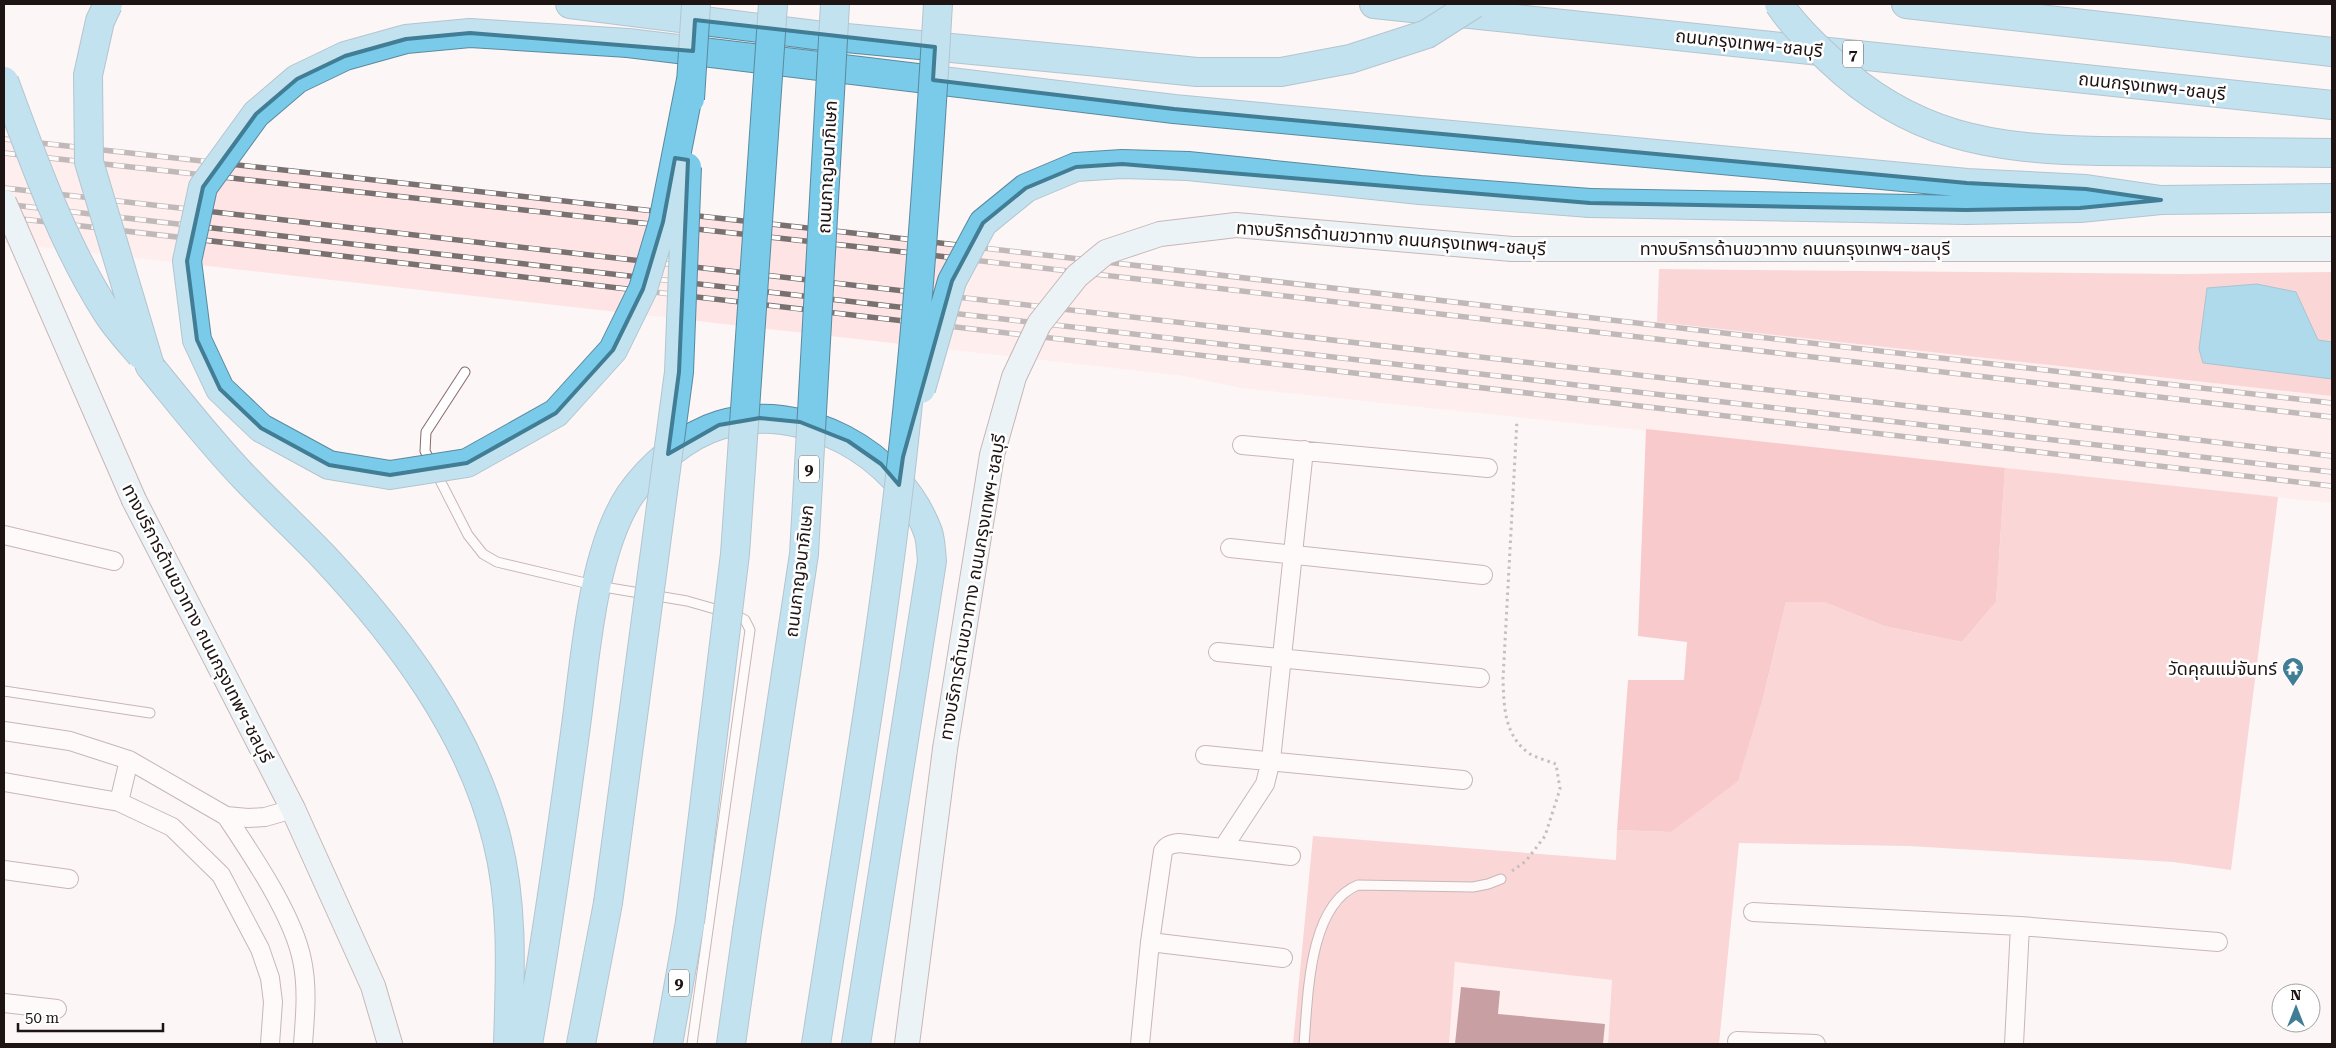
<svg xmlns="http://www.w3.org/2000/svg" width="2336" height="1048" font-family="'Roboto Serif','Noto Sans Thai',serif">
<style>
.built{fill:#fee4e4}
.green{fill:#f6b0b0}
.forest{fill:#f29697}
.water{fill:#4fb9de;stroke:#4188a1}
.building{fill:#87373c}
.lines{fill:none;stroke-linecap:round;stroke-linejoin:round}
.lane-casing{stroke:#876a6a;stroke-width:11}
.street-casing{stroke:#876a6a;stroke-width:20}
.secondary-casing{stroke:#876a6a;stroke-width:26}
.highway-casing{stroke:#5a8a9e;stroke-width:30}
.path{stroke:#857c7c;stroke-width:3;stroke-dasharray:2.5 4;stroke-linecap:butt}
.lane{stroke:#fff;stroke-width:9}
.street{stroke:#fff;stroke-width:18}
.secondary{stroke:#d7eff8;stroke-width:24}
.highway{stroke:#7acae9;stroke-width:28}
.rail-casing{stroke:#797070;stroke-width:5.5}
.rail{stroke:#fff;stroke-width:4;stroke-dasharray:11;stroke-linecap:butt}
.secondary-bridge-casing{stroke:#876a6a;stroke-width:26;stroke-linecap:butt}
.highway-bridge-casing{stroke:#5a8a9e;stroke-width:30;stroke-linecap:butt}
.secondary-bridge{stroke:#d7eff8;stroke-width:24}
.highway-bridge{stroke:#7acae9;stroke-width:28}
.marked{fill:none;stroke:#417d94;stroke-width:4;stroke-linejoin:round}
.labels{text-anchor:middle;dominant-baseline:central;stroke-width:5;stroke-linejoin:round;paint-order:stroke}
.shield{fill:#fff;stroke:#625a5a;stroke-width:1}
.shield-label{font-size:16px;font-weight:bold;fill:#1f1414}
.street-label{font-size:18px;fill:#1f1414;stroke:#fff}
.poi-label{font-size:18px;fill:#1f1414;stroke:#fff;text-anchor:end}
</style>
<rect width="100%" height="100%" fill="#fdf6f6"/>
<path class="built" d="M4 140 2332 396V503L1241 388 1185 376 4 243Z
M1455 962 1612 980 1608 1044H1449Z"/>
<path class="green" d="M1659 269 2183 274 2332 272V396L1657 322Z
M2005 468 2278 497 2231 870 2173 862 1909 846 1739 843 1719 1044H1608L1612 980 1455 962 1449 1044H1293L1313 836 1616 860 1617 830 1671 832 1764 694 1786 602H1824L1884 626 1962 642 1996 602Z"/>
<path class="forest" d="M1646 429 2005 468 1996 602 1962 642 1884 626 1824 602H1786L1764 694 1738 781 1671 832 1617 830 1628 680H1684L1687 642 1638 636Z"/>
<path class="water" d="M2257 284 2296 292 2318 340 2332 342V379L2203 363 2199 349 2207 288Z"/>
<path class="building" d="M1461 987 1500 991 1498 1014 1605 1024 1603 1044H1455Z"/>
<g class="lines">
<g class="lane-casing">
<path id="lane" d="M465 372 426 432 425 451 468 535 483 554 497 562 598 586 687 601 736 615 745 620 750 630 692 1044
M4 691 150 713
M1304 1044C1308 998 1308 905 1358 885L1473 887 1488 884 1501 879"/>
</g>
<g class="street-casing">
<path id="street" d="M1242 445 1488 468
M4 535 114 561
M1230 548 1483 575
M1218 652 1480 678
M4 731 70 741 129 760 226 816 248 818 265 817 293 809
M1205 755 1463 780
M4 782 119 802 172 827 221 875 260 949 270 978 273 1002 270 1044
M119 802 129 760
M226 816C252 855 293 915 302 960 308 988 305 1017 303 1044
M1223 848 1265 784 1271 760 1304 450
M4 870 69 879
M1753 912 2020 926 2218 942
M1150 942 1283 958
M4 1003 57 1009
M1737 1041 1816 1044
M1140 1044 1150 942 1163 851C1167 845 1171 844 1179 843L1291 856
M2014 1044 2020 926"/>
</g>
<g class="secondary-casing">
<path id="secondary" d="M1512 249H2332
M134 500 293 809 373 986 390 1044
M907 1044 945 749"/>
</g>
<g class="highway-casing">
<path id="highway" d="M570 4 815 35 1088 61
M1374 4 2332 105
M1906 4 2332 52
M628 43 1174 109 1967 183 2086 189 2161 200
M2100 151 2332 153
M1590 203 1966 210 2080 208 2161 200 2332 198
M150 366C181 404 212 444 246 479 271 505 298 530 323 556 399 637 470 731 497 840 514 907 510 976 508 1044
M528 1044C546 941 561 837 575 733 585 663 591 554 630 495 650 466 686 435 720 425 802 400 899 453 928 532 931 541 931 552 932 561L856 1044
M581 1044 608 903
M668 1044 690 922
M731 1044 747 931
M816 1044 836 916"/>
</g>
<path class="path" d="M1512 871 1526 861 1545 836 1560 789 1556 764C1548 761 1537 758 1530 754 1504 736 1504 707 1503 679L1517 420"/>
<use href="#lane" class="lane"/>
<use href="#street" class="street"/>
<use href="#secondary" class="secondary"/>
<use href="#highway" class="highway"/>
<g class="rail-casing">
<path id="rail" d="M4 139 871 235 2332 403
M4 153 869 248 2332 417
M4 188 2014 418 2332 456
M4 204 2332 472
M4 217 2332 486"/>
</g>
<use href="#rail" class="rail"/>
<g class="secondary-bridge-casing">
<path id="secondary-bridge" d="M4 202 134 500
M945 749 992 455 1014 377 1039 324 1077 276 1106 252 1160 234 1236 225 1512 249"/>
</g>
<g class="highway-bridge-casing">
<path id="highway-bridge" d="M108 4 100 21 88 75 89 162 150 366
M1779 4C1793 25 1812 43 1830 60 1911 137 1992 149 2100 151
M628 43 470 33 406 39 345 56 297 79 256 114 203 187 187 261 197 340 220 389 261 428 329 465 390 475 467 463 556 413 613 350 643 289 663 222 691 80
M1088 61 1197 72H1281L1350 59 1427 34 1474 4
M4 81C33 159 62 243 108 314 117 328 130 342 141 355
M690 99 696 4
M921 389 952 281 983 223 1026 188 1076 167 1122 164 1188 166 1420 190 1590 203
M608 903 679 372 687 167
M836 916C860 764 885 612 902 459 919 308 929 156 938 4
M690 922 735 554 773 4
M747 931 804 554 835 4"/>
</g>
<use href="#secondary-bridge" class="secondary-bridge"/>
<use href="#highway-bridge" class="highway-bridge"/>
</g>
<path d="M0 0H2336V1048H0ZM695 20 935 47 933 80 1174 109 1967 183 2086 189 2161 200 2080 208 1966 210 1590 203 1122 164 1076 167 1026 188 983 223 952 281 903 457 899 485 881 464 848 441 800 422 760 418 719 425 668 454 679 372 688 160 675 158 663 222 643 289 613 350 556 413 467 463 390 475 329 465 261 428 220 389 197 340 187 261 203 187 256 114 297 79 345 56 406 39 470 33 693 51Z" fill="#fdf6f6" fill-opacity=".55" fill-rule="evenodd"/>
<path class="marked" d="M695 20 935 47 933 80 1174 109 1967 183 2086 189 2161 200 2080 208 1966 210 1590 203 1122 164 1076 167 1026 188 983 223 952 281 903 457 899 485 881 464 848 441 800 422 760 418 719 425 668 454 679 372 688 160 675 158 663 222 643 289 613 350 556 413 467 463 390 475 329 465 261 428 220 389 197 340 187 261 203 187 256 114 297 79 345 56 406 39 470 33 693 51Z"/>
<defs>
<g id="temple-pin" transform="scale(1.125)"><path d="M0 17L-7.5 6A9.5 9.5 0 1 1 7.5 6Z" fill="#417d94" stroke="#fff"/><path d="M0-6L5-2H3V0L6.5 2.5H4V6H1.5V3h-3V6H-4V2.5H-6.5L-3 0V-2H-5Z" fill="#fff"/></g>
</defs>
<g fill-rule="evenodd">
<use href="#temple-pin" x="2293" y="668"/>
</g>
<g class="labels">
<g class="shield">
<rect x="1843" y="40.5" width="20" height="27" rx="4"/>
<rect x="799" y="455.5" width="20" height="27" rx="4"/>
<rect x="669" y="969.5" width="20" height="27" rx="4"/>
</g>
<g class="shield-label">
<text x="1853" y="54">7</text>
<text x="809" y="469">9</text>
<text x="679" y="983">9</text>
</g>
<g class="street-label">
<text transform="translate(1749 43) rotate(6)">ถนนกรุงเทพฯ-ชลบุรี</text>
<text transform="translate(2152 86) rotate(6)">ถนนกรุงเทพฯ-ชลบุรี</text>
<text transform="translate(827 167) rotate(-87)">ถนนกาญจนาภิเษก</text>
<text transform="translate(1391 238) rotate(4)">ทางบริการด้านขวาทาง ถนนกรุงเทพฯ-ชลบุรี</text>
<text x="1795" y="248">ทางบริการด้านขวาทาง ถนนกรุงเทพฯ-ชลบุรี</text>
<text transform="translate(799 571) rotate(-83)">ถนนกาญจนาภิเษก</text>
<text transform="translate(972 587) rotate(-80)">ทางบริการด้านขวาทาง ถนนกรุงเทพฯ-ชลบุรี</text>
<text transform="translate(198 623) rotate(63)">ทางบริการด้านขวาทาง ถนนกรุงเทพฯ-ชลบุรี</text>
</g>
<g class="poi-label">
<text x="2277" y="668">วัดคุณแม่จันทร์</text>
</g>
</g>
<rect width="2336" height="1048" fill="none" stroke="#1f1414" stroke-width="10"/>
<g transform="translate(2296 1008)"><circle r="24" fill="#ffffff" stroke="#a5a1a1"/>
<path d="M0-4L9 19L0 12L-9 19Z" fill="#417d94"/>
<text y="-8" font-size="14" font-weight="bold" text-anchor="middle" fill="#1f1414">N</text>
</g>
<path d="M18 1023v8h145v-8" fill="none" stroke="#1f1414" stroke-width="2.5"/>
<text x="25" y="1023" font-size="15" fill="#1f1414" stroke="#ffffff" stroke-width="4" paint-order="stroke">50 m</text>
</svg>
